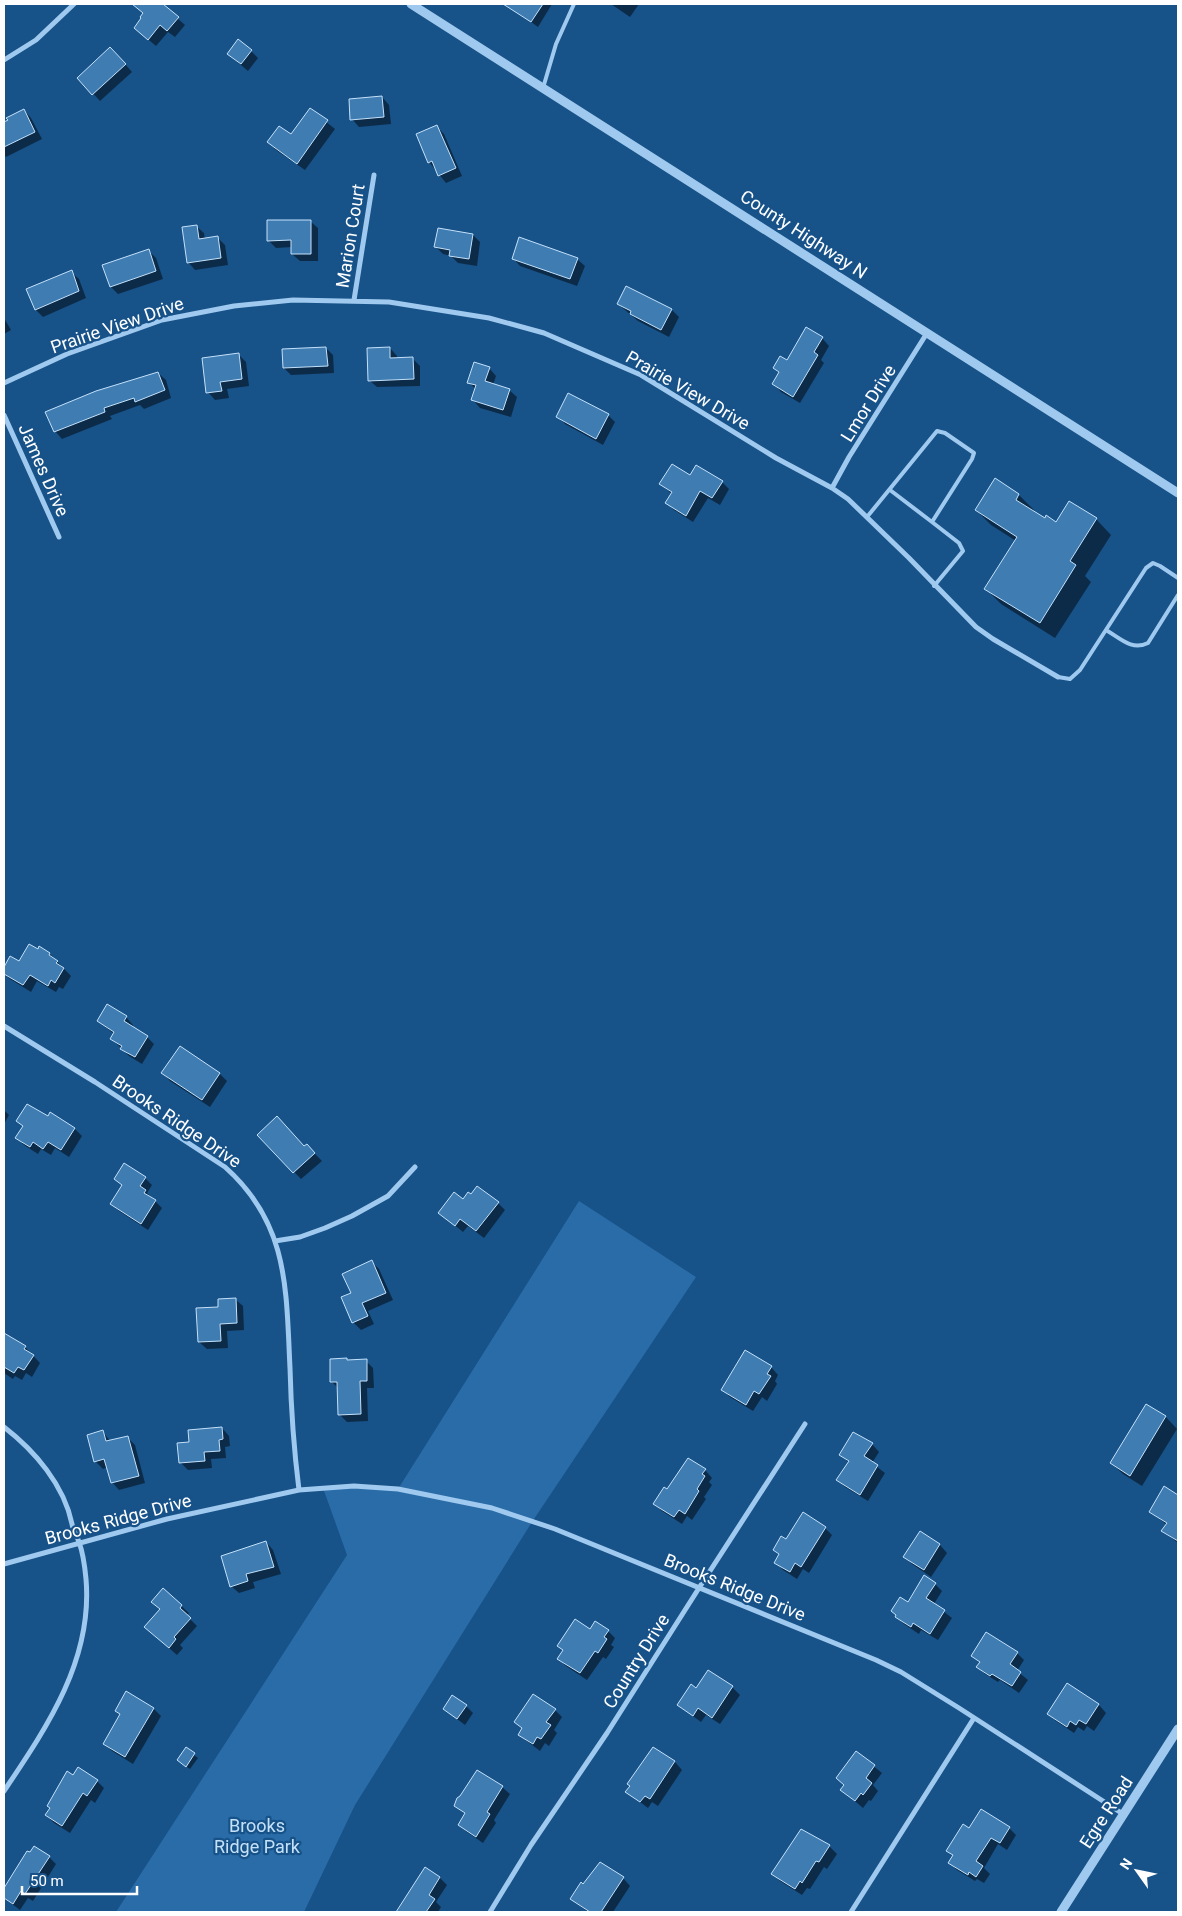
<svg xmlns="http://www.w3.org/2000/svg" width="1182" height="1916" font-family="Roboto,sans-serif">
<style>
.green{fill:#296ca8}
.shadow{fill:#0007}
.building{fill:#3f7cb2;stroke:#c4e1fa}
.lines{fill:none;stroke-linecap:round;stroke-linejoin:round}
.service{stroke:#9fc9ee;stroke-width:4}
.minor{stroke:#9fc9ee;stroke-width:5}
.tertiary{stroke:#9fc9ee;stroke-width:9}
.labels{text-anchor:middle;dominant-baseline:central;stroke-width:4.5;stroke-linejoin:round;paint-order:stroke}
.street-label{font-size:18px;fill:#fff;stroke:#175289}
.park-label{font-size:18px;fill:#c4e1fa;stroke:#175289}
</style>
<rect width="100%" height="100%" fill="#175289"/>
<path class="green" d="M579 1201 696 1277 532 1522 355 1805 304 1912H116L347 1555 323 1488 398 1489Z"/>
<path class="shadow" d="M146 4H161L185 25 175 37 168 32 156 46 143 35 144 13 141 10Z
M521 4H552L538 27 516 11Z
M611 4H639L630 17Z
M251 51 258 58 248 71 228 54Z
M118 56 132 72 100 101 79 78Z
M382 97 389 105 391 124 359 127 352 119Z
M310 109 335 129 305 170 276 150 269 142 291 136Z
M24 110 31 118 42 139 6 157 4 155V124Z
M437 127 444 134 462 176 446 183 429 162Z
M310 221 318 228V261H300L292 254V247L276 248 268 240Z
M196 226 204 233 205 240 218 238 225 245 228 265 195 270 188 262Z
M473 235 480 242 477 266 458 263 451 256 443 254 436 247Z
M148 250 156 258 163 279 118 294 111 287 104 266Z
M513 258 577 259 585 266 577 286 520 266Z
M71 272 79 279 86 298 43 317 36 310 28 289Z
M626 287 672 310 679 317 669 337 638 321 618 304Z
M4 318 11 330 4 334Z
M822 338 829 346 821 360 824 363 800 403 781 392 774 384 780 374 774 368 787 362Z
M326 348 333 355 334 373 291 375 284 368Z
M390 348 397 356V359L412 358 420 366V386L377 387 369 380Z
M238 354 246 362 249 386 227 389 229 398 215 400 208 392Z
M489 368 496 376 493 385 509 390 517 397 511 417 480 408 473 400 476 390 469 382Z
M158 373 166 380 171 398 144 409 140 405 110 416 112 419 62 439 55 431Z
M608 415 615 422 603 445 565 424 558 416Z
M690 477 722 482 729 489 720 505 708 498 693 522 674 510 667 503 672 494 661 484Z
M1019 495 1034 510 1033 512 1045 520 1057 523 1096 519 1111 535 1085 576 1091 582 1055 638 1001 604 986 589 1016 541 991 525 976 510Z
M40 948 50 954 71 976 63 989 59 987 56 992 37 981 31 992 10 979 4 974V969L11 958 20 963 38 951Z
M126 1017 133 1025 132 1027 147 1037 154 1044 142 1064 129 1056 112 1039 114 1034 98 1021Z
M180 1048 220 1074 227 1081 210 1107 170 1081 163 1073Z
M4 1110 9 1115 4 1124Z
M51 1114 75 1129 82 1136 69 1157 55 1148 51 1155 41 1149 38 1154 24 1145 17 1138 24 1127 17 1121 48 1117Z
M258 1135 305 1148 314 1153 322 1161 301 1179Z
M145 1178 152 1185 147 1193 162 1208 148 1230 119 1211 112 1204 123 1186 116 1179Z
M463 1201 498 1203 505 1210 484 1238 468 1226 463 1232 440 1213Z
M372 1262 379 1269 393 1300 368 1311 374 1324 361 1330 353 1322 352 1293Z
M235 1299 243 1306 244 1330 227 1331 228 1348 207 1349 199 1342Z
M5 1335 25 1347 40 1363 32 1377 26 1373 22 1380 15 1376 13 1379 4 1373Z
M746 1352 771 1367 778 1375 775 1381 777 1384 767 1401 762 1397 753 1411 730 1397 723 1390Z
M347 1359 349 1361H366L373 1368 374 1388H367L368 1421 347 1422 339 1414V1389L331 1381Z
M1147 1406 1166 1417 1177 1429 1142 1486 1123 1474 1111 1463Z
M222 1428 229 1436 230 1446 225 1447 226 1458 211 1459 212 1468 188 1470 180 1462 190 1443Z
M103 1432 111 1442 127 1437 135 1445 145 1483 119 1490 112 1482 108 1467 103 1469 95 1461Z
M872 1444 879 1452 872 1463 885 1473 868 1501 845 1487 838 1480 849 1463 841 1454Z
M705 1470 712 1478 709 1482 712 1485 704 1497 706 1499 692 1520 687 1516 682 1524 662 1511 655 1504 668 1491Z
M1165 1488 1178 1496V1543L1163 1531 1167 1525 1151 1512Z
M825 1528 832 1535 809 1573 803 1569 797 1579 783 1570 776 1562 780 1556 774 1550 787 1541Z
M921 1533 940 1545 947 1553 931 1577 912 1564 905 1557Z
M266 1542 273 1550 281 1574 253 1582 255 1588 239 1593 231 1586Z
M935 1584 942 1591 934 1604 952 1618 938 1640 921 1630 919 1634 904 1624 896 1617Z
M164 1590 189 1613 187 1616 197 1626 180 1645 183 1648 177 1655 153 1634 161 1610Z
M590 1631H608L615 1638 611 1645 614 1647 606 1659 603 1657 587 1680 566 1666 559 1659Z
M1017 1653 1024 1660 1017 1671 1028 1680 1019 1693 1000 1680 998 1682 985 1674 978 1667 980 1663 973 1656Z
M708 1672 732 1687 740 1695 720 1724 706 1715 701 1722 678 1705 696 1690Z
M1067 1685 1099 1705 1106 1713 1094 1731 1087 1726 1084 1731 1078 1727 1074 1733 1056 1721 1049 1714Z
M127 1693 154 1709 161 1716 133 1764 112 1751 104 1744 121 1715 116 1711Z
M466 1706 473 1713 465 1725 444 1709Z
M555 1710 562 1717 554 1730 557 1733 549 1746 545 1743 540 1751 519 1735 523 1729 515 1722Z
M186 1749 198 1758 190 1769 181 1763Z
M654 1749 675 1762 682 1770 658 1806 652 1802 648 1808 627 1792Z
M856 1752 882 1773 873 1785 878 1791 871 1801 869 1800 863 1808 842 1790Z
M73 1776 97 1781 104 1788 95 1803 91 1800 70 1833 54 1823 46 1815Z
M502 1787 510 1794 494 1820 496 1823 483 1843 467 1832 459 1825 466 1815 455 1805Z
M1009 1828 1016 1835 1007 1850 998 1844 984 1868 990 1874 984 1883 977 1879 975 1881 957 1870 950 1863 954 1856 948 1851 970 1830Z
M814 1836 829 1846 837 1854 827 1869 824 1867 810 1889 807 1888 802 1895 780 1881 773 1874Z
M28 1852 49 1857 56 1864 33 1901 28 1898 20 1910 4 1898V1890Z
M426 1869 440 1878 447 1885 436 1902 441 1907 438 1912H397Z
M623 1878 630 1886 613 1912H588L571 1899 583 1886Z"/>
<path class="building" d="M132 4H163L179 17 167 31 160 25 148 40 134 28 141 18 140 17 143 13Z
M503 4H543L531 22Z
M238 39 252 50 241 64 227 54Z
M110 47 126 64 92 95 77 78Z
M382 96 384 117 350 120 349 99Z
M310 108 328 120 297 164 267 142 279 126 291 134Z
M24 109 35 132 4 147V122L8 120 6 118Z
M437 125 456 168 438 176 432 161 428 163 416 134Z
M267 220H311V254H291V240L267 241Z
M197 225 199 239 218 236 221 258 187 263 182 227Z
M438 228 473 234 469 259 449 256 450 250 434 247Z
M519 237 578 258 570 279 512 259Z
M149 249 156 271 110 287 102 265Z
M72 270 79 291 35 310 26 289Z
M626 286 672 309 661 330 630 314 631 311 617 304Z
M806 327 823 337 814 352 818 355 793 397 772 384 779 372 773 368 780 356 787 360Z
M326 347 328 366 283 368 282 349Z
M390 347V358L413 357 414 379 368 381 367 348Z
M239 353 242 379 220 382 222 391 206 393 202 358Z
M474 362 490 367 485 381 510 389 503 410 471 400 476 385 467 383Z
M158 372 165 390 135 402 134 398 104 408 105 412 54 432 45 412 96 391Z
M568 393 609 414 596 439 556 417Z
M672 464 690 475 696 465 723 481 712 498 700 491 686 516 665 503 672 492 659 484Z
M995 478 1019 494 1016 500 1045 518 1046 515 1056 522 1069 501 1097 518 1070 561 1076 565 1040 623 984 589 1017 537 975 510Z
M29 944 38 949 39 946 50 953 49 955 58 961 56 963 64 968 55 983 51 980 48 986 30 975 23 985 4 974V967L10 956 19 961Z
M107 1004 127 1016 124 1021 148 1036 135 1057 120 1049 122 1046 110 1039 114 1032 97 1021Z
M180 1046 220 1073 202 1100 161 1073Z
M27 1104 48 1116 50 1112 75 1128 61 1150 48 1142 43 1149 33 1142 30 1147 15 1138 23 1126 16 1121Z
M277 1116 304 1146 307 1144 315 1153 293 1173 257 1135Z
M124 1163 146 1177 140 1186 146 1190 144 1193 156 1200 141 1224 110 1204 122 1185 114 1179Z
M477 1186 499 1202 476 1231 460 1219 455 1226 438 1213 454 1192 463 1199 468 1192 471 1194Z
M372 1260 386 1293 362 1303 368 1316 352 1323 341 1297 351 1293 342 1274Z
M236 1298 237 1323 220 1324 221 1341 198 1342 196 1308 218 1307V1299Z
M4 1333 26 1346 24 1349 34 1355 24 1370 18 1367 14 1373 4 1367Z
M745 1350 772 1366 767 1374 771 1376 759 1394 754 1391 746 1405 721 1390Z
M347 1358V1360L367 1359V1381H360L361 1414 338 1415 337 1382H330V1359Z
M1146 1404 1166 1416 1130 1476 1110 1463Z
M222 1427 223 1439 219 1440 220 1451 204 1452 205 1461 179 1463 177 1443 189 1442 188 1430Z
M103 1430 106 1441 128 1436 139 1476 111 1483 104 1459 94 1462 87 1435Z
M853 1432 873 1443 864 1456 878 1465 860 1495 836 1480 849 1461 839 1455Z
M688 1458 706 1469 702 1474 705 1476 697 1489 699 1491 685 1514 679 1510 674 1517 653 1504 664 1487 667 1489Z
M1164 1486 1178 1495V1541L1161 1531 1167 1523 1149 1512Z
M803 1512 826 1527 801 1567 795 1563 790 1572 774 1563 779 1554 773 1550 781 1536 786 1539Z
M920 1531 940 1544 924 1570 903 1557Z
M266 1541 274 1567 246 1574 248 1581 230 1587 221 1556Z
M924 1575 936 1583 926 1598 945 1610 930 1634 913 1623 911 1627 895 1617 896 1615 891 1611 900 1597 908 1602Z
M163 1588 182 1605 180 1608 191 1618 174 1637 176 1639 169 1648 144 1627 160 1609 151 1602Z
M575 1619 590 1629 595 1621 609 1630 604 1637 607 1639 598 1653 595 1651 580 1673 557 1659 563 1650 557 1646Z
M986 1632 1018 1652 1010 1664 1021 1672 1012 1686 992 1674 990 1676 976 1667 980 1662 971 1656Z
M708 1670 733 1686 712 1718 698 1708 693 1716 677 1705 691 1684 696 1688Z
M1067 1683 1099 1704 1086 1724 1079 1720 1076 1725 1070 1721 1067 1727 1047 1714Z
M126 1691 154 1708 125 1757 103 1744 120 1714 115 1711Z
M533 1694 556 1709 546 1722 551 1725 541 1739 537 1737 533 1744 518 1735 522 1728 514 1722Z
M452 1695 467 1705 457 1719 443 1709Z
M186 1747 195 1753 186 1767 177 1760Z
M653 1747 675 1761 650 1799 645 1796 640 1802 625 1792 630 1786 627 1784Z
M856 1751 875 1765 866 1778 872 1783 863 1795 861 1793 855 1801 840 1790 844 1785 836 1778Z
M78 1767 98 1780 87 1796 83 1793 62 1826 45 1815 50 1808 47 1806 67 1771 73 1775Z
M477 1770 503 1786 487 1812 490 1814 476 1837 458 1825 465 1813 454 1806 457 1798 460 1796Z
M981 1809 1010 1827 1000 1843 991 1838 976 1861 983 1866 976 1877 969 1872 968 1875 948 1863 953 1855 946 1851 963 1824 969 1828Z
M801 1829 830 1845 819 1862 816 1861 802 1883 800 1881 795 1889 771 1874Z
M34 1846 50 1856 25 1894 21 1891 13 1904 4 1898V1888L27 1851 30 1852Z
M600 1862 624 1877 601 1912H590L570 1899 581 1882 583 1884Z
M425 1867 440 1877 429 1895 435 1899 426 1912H396Z"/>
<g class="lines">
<path class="service" d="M543 88 556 44 574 4
M890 490 932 522
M867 517 937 431 945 433 974 453 972 459 932 522 959 543 963 551 934 586
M1106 630C1121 639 1132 651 1148 643L1178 595
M1058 677 1070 679 1080 670 1146 568 1153 563 1160 566 1178 578"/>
<path class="minor" d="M4 60 36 40 74 4
M354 300 374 175
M4 383 67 354 162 320 234 306 293 300 389 302 489 318 544 333 641 375 776 458 832 488 848 499 909 558 976 627 993 639 1058 677
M4 415 59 537
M832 488 849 457 927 333
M4 1026 95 1082 225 1167C289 1224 286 1289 290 1368 291 1408 294 1450 299 1490
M275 1241 300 1237 325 1228 352 1216 388 1196 415 1167
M4 1427C35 1451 64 1485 72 1524 73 1530 77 1536 79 1542 83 1553 85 1568 86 1579 93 1660 47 1727 4 1791
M4 1564 167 1519 299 1490 354 1486 398 1489 492 1508 555 1529 876 1660 901 1672 959 1708 1123 1814
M490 1912 531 1845 607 1733 699 1588 805 1424
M851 1912 974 1718"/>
<path class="tertiary" d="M411 4 1178 493
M1061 1912 1178 1729"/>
</g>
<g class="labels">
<g class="street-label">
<text transform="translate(804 234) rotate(33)">County Highway N</text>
<text transform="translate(350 236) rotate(-81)">Marion Court</text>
<text transform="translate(117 325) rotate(-19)">Prairie View Drive</text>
<text transform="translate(688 390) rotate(30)">Prairie View Drive</text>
<text transform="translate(868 403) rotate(-58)">Lmor Drive</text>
<text transform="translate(44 470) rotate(66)">James Drive</text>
<text transform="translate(177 1121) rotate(34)">Brooks Ridge Drive</text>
<text transform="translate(118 1519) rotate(-15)">Brooks Ridge Drive</text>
<text transform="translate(735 1587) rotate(22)">Brooks Ridge Drive</text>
<text transform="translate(636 1661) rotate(-58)">Country Drive</text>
<text transform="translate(1106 1812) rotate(-57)">Egre Road</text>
</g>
<g class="park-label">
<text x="257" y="1825">Brooks<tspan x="257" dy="21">Ridge Park</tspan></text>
</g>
</g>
<rect width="1182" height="1916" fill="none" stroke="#ffffff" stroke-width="10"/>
<g transform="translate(1137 1871) rotate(303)" stroke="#175289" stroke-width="4" paint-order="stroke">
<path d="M0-4L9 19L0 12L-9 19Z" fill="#ffffff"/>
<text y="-8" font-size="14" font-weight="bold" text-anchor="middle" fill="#ffffff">N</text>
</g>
<path d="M22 1886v8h115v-8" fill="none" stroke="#ffffff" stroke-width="2.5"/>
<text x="30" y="1886" font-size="15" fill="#ffffff" stroke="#175289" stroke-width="4" paint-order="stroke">50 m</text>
</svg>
